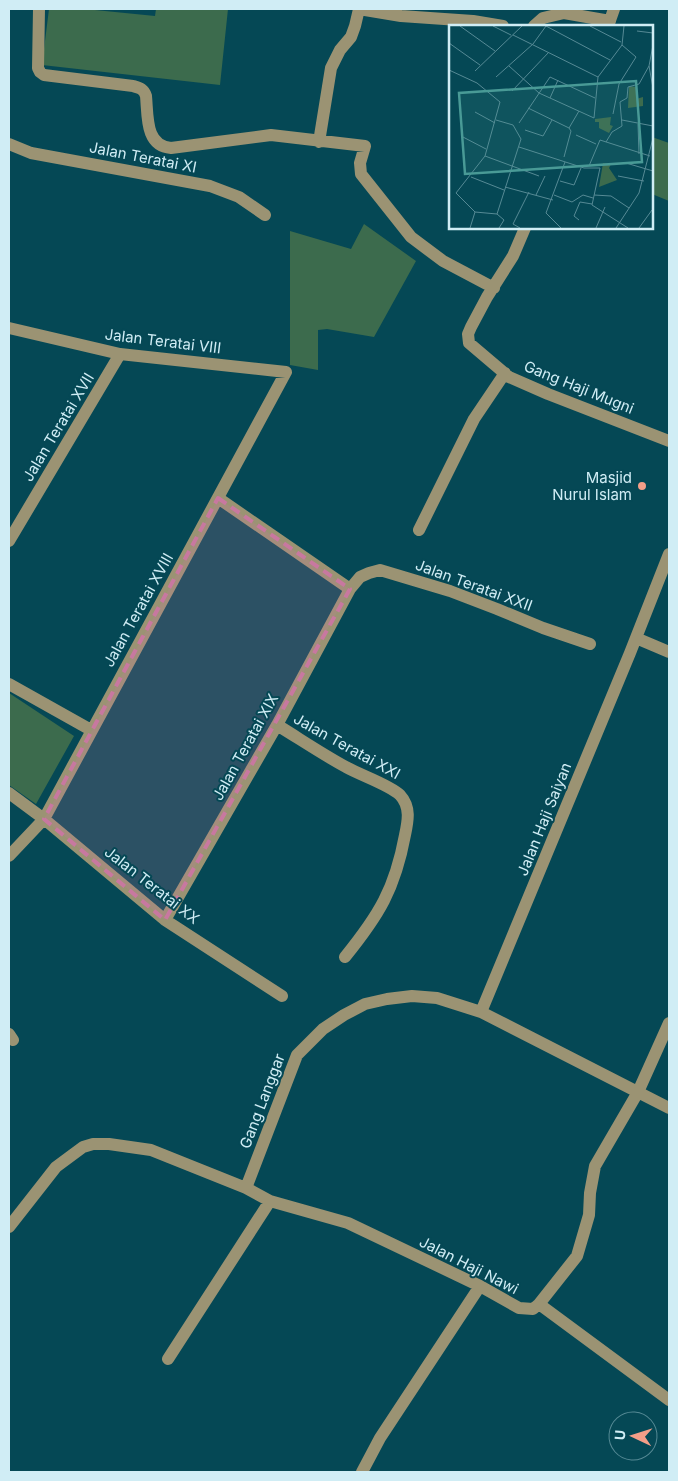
<svg xmlns="http://www.w3.org/2000/svg" width="678" height="1481" font-family="Inter,sans-serif">
<style>
.green{fill:#3c6b4d}
.lines{fill:none;stroke-linecap:round;stroke-linejoin:round}
.minor{stroke:#9b9373;stroke-width:12}
.marked{fill:#c878a0;fill-opacity:0.2;stroke:#c878a0;stroke-width:4;stroke-dasharray:10 6;stroke-linejoin:round}
.poi-dot{fill:#f49e88;stroke:#054855;stroke-width:2}
.labels{text-anchor:middle;dominant-baseline:central;stroke-width:4;stroke-linejoin:round;paint-order:stroke}
.street-label{font-size:15px;fill:#d0edf5;stroke:#054855}
.poi-label{font-size:15px;fill:#d0edf5;stroke:#054855;text-anchor:end}
.inset-road{fill:none;stroke:#568a95;stroke-width:1}
.view{fill:#499a96;fill-opacity:0.15;stroke:#499a96;stroke-width:2.5}
.inset-edge{fill:none;stroke:#d0edf5;stroke-width:2.5}
</style>
<rect width="100%" height="100%" fill="#054855"/>
<path class="green" d="M49 9H85L155 16 156 9H228L220 85 42 65Z
M652 137 669 143V201L652 194Z
M364 224 416 261 374 337 327 329 318 330V370L290 365V231L351 249Z
M9 693 74 736 36 804 9 785Z"/>
<g class="lines">
<path class="minor" d="M39 9 38 68 40 72 44 75 133 86C140 88 144 89 146 96 148 116 145 146 171 148L271 135 365 146 360 163 361 174 411 237 443 261 494 288
M359 9 401 16 473 21 503 26
M534 26 543 18 564 13 610 21
M608 26 614 9
M319 142 331 68 340 50 351 37 355 26 359 9
M9 144 31 153 210 186 239 197 265 215
M525 228 513 256 487 297 471 327 468 334 469 343 509 377 548 394 669 441
M9 328 120 354 286 372 44 819 9 856
M218 498 350 589
M419 530 474 419 505 373
M9 541 120 354
M636 638 669 652
M9 684 91 730
M277 725C300 739 322 754 346 767 360 775 390 785 400 795 411 807 408 821 405 835 395 889 379 915 345 957
M9 793 44 819 165 920 282 996
M165 920 277 725 350 589 360 577 369 573 380 570 450 591 497 609 543 628 590 644
M481 1012 630 653 669 554
M9 1034 13 1040
M246 1188 297 1055 323 1029 344 1015 365 1004 387 999 412 996 437 998 481 1012 669 1108
M9 1227 56 1167 83 1147 93 1144H109L151 1150 246 1188 270 1201 348 1223 480 1286 519 1308 533 1309 539 1304 577 1256 589 1215 590 1193 595 1166 638 1092 669 1023
M539 1304 669 1400
M168 1359 270 1201
M362 1472 380 1438 480 1286"/>
</g>
<path class="marked" d="M218 498 350 589 165 920 44 819Z"/>
<circle class="poi-dot" cx="642" cy="486" r="5"/>
<g class="labels">
<g class="street-label">
<text transform="translate(143 157) rotate(11)">Jalan Teratai XI</text>
<text transform="translate(163 341) rotate(7)">Jalan Teratai VIII</text>
<text transform="translate(579 387) rotate(22)">Gang Haji Mugni</text>
<text transform="translate(58 427) rotate(-59)">Jalan Teratai XVII</text>
<text transform="translate(474 585) rotate(20)">Jalan Teratai XXII</text>
<text transform="translate(138 610) rotate(-61)">Jalan Teratai XVIII</text>
<text transform="translate(347 746) rotate(29)">Jalan Teratai XXI</text>
<text transform="translate(245 747) rotate(-61)">Jalan Teratai XIX</text>
<text transform="translate(544 819) rotate(-68)">Jalan Haji Saiyan</text>
<text transform="translate(152 885) rotate(38)">Jalan Teratai XX</text>
<text transform="translate(262 1101) rotate(-69)">Gang Langgar</text>
<text transform="translate(469 1265) rotate(27)">Jalan Haji Nawi</text>
</g>
<g class="poi-label">
<text x="632" y="477">Masjid<tspan x="632" dy="17">Nurul Islam</tspan></text>
</g>
</g>
<g transform="translate(449 25)">
<rect width="204" height="204" fill="#054855"/>
<path d="M180 61 187 62V74L194 72V81L179 83ZM162 92 161 100 164 101 160 108 150 103V97H146V94ZM154 138 162 139 160 143 168 155 150 162Z" fill="#3c6b4d"/>
<path class="inset-road" d="M11 1 46 26M44 1 62 10M97 1 161 35M141 1 172 17M188 6 204 8M64 10 149 52M0 18 31 40M204 20 200 41 204 63M60 41 90 68 145 93 149 52 173 20 175 1M0 45 28 58 51 77 36 131 7 168 26 187 48 189M26 46 73 1M47 52 84 19 97 1M63 66 100 27M101 73 109 55M79 83 120 103M26 87 46 98M164 89 170 59 187 32 173 20M47 95 64 100 72 114 48 189M173 95 204 101M70 98 101 52 146 73M189 99 190 129M120 103 130 86M76 105 94 111 103 95M127 110 147 119M12 111 37 124M157 117 163 107 173 101 171 77 178 73 179 62 190 59 200 41M70 122 135 143H151L143 180 179 203M36 131 90 151M115 132 122 106 120 103M177 138 204 146M140 141 151 115 201 131M169 151 195 156M22 152 55 165M111 156 125 160 132 143M56 162 104 175M87 170 96 151M105 170 123 177 134 170 144 173M145 170 162 171 180 183M48 189 55 195 50 203M130 195 125 191 131 177 143 179M21 203 26 187M71 203 64 199 80 167M112 203 97 188 116 137M147 203 156 182M167 203 190 168 204 113M190 203 203 185"/>
<path class="view" d="M187 56 193 137 16 149 10 68Z"/>
<rect width="204" height="204" class="inset-edge"/>
</g>
<rect width="678" height="1481" fill="none" stroke="#d0edf5" stroke-width="20"/>
<g transform="translate(633 1436) rotate(274)"><circle r="24" fill="#054855" stroke="#568a95"/>
<path d="M0-4L9 19L0 12L-9 19Z" fill="#f49e88"/>
<text y="-8" font-size="14" font-weight="bold" text-anchor="middle" fill="#d0edf5">U</text>
</g>
</svg>
